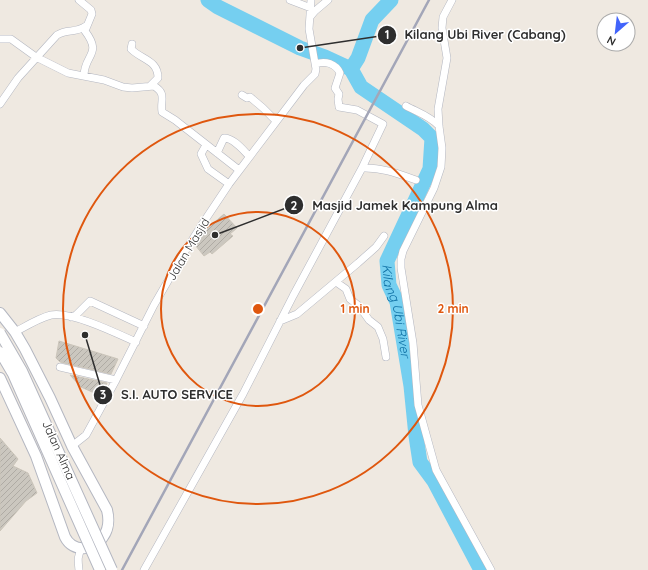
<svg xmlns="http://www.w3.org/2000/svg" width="648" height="570" font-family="Quicksand,sans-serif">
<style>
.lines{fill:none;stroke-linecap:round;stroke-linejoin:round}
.river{stroke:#75cff0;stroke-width:15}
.building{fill:url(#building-hatch);stroke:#cbc5ba}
.street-casing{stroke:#b4b7c1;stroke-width:8}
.secondary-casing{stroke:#b4b7c1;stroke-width:12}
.street{stroke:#fff;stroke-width:7}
.secondary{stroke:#fff;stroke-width:10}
.rail{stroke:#a3a6b8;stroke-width:2.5}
.secondary-bridge-casing{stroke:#b4b7c1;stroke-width:12;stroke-linecap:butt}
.secondary-bridge{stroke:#fff;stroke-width:10}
.ring{fill:none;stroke:#df570e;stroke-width:2}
.labels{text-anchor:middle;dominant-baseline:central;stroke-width:3;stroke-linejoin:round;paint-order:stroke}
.street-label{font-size:12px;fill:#2e2e2e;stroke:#fff}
.water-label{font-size:13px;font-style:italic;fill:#0d6fa3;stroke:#fff}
.centre{fill:#df570e;stroke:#fff;stroke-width:2}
.ring-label{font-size:12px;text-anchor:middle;font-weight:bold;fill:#df570e;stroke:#fff;stroke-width:3;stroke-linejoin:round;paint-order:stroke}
.leader{fill:none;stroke:#2e2e2e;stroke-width:1.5}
.callout-dot{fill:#2e2e2e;stroke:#fff;stroke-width:1.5}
.mark-label{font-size:12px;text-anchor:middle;font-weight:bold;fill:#fff}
.callout-label{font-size:13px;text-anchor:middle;font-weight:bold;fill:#2e2e2e;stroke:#fff;stroke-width:3;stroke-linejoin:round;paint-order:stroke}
</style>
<defs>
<pattern id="building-hatch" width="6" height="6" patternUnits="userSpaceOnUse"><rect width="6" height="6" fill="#cbc7bf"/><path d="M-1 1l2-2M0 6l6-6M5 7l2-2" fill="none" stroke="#afaba4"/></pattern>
</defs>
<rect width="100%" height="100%" fill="#efe9e1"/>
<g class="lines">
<g class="river">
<path d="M208 0 218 7 300 48 325 57 351 69"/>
<path id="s1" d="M391 0 372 20 358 58 351 69 361 87 423 129 432 138 430 169 387 261 389 285 397 302 411 386 416 436 420 462 434 481 481 570"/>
</g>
</g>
<path class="building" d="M224 214 237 228 230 234 233 236 212 254 210 252 204 256 195 245 204 231Z
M59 341 118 359 111 374 60 362 56 358Z
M70 375 107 383 101 396 81 387Z
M0 438 18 459 13 466 28 473 37 493 26 501 0 531Z"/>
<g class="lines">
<g class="street-casing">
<path id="street" d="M79 0 91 10 92 14 85 31C103 55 84 54 84 76
M290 0 311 8
M452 0 443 17 442 28 447 58 438 109 439 126 442 148 441 167 434 188 403 251 401 259V268L413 343 418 405 436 470 491 570
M310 17 315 11 328 0
M0 39H11L36 57 68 73 104 80 123 87 132 88 154 86C167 94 160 100 162 112L175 120 239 170
M132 44 131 49C142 60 158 60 158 78L150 86
M316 64C325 60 336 64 340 73L335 88 339 94 338 99 339 107 357 110 383 124 362 168
M242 95 247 98 250 97 263 108 276 121
M0 104 18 78 57 35C68 28 74 34 86 26
M406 106C417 112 430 116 439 126
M206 145 201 154 208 169 229 184
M217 153 224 138C234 138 243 150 249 156
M336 282 346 289 350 299 359 306 369 320 378 327 383 339 386 357
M71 317 76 315 90 301 144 326
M280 321 297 314 358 263 376 247 384 236
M15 332C26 326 39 318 51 315 71 311 116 333 136 342
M60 367 116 380
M72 446 86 435 116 380 154 305 184 253 199 229 229 184 304 85 315 74 316 69 309 29 311 0
M79 570C78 561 77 556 82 548
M144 570 243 394 293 296 362 168C381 167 399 174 416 180"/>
</g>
<g class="secondary-casing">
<path id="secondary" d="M0 313 15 332 25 349 50 398 72 446 107 510C109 518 109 529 103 537 94 551 73 553 65 537L36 456 0 378"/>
</g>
<use href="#street" class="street"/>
<use href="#secondary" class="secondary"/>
<path class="rail" d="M122 570 429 0"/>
<g class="secondary-bridge-casing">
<path id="secondary-bridge" d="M0 333 22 371 112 570
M0 352 13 374 100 570"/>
</g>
<use href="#secondary-bridge" class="secondary-bridge"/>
</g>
<g class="ring">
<circle cx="258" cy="309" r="97"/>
<circle cx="258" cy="309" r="195"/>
</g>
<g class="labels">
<g class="street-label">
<text transform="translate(188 249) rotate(-59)">Jalan Masjid</text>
<text transform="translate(59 450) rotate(66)">Jalan Alma</text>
</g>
<g class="water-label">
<text stroke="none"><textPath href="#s1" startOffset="373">Kilang Ubi River</textPath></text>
</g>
</g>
<circle cx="258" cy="309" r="6" class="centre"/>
<g class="ring-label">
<text x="355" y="313">1 min</text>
<text x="453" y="313">2 min</text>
</g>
<path class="leader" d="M300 48L387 35M215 235L294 205M85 335L103 395"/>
<g class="callout-dot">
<circle cx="300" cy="48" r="4"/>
<circle cx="215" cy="235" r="4"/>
<circle cx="85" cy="335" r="4"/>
<circle cx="387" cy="35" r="10"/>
<circle cx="294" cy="205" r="10"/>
<circle cx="103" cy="395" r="10"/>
</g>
<g class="mark-label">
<text x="387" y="39">1</text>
<text x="294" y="210">2</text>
<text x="103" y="399">3</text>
</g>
<g class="callout-label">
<text x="485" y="39">Kilang Ubi River (Cabang)</text>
<text x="405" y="210">Masjid Jamek Kampung Alma</text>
<text x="177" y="399">S.I. AUTO SERVICE</text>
</g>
<g transform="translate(616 32) rotate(208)"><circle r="19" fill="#ffffff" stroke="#ababab"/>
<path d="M0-3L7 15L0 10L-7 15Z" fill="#4264fb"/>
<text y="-6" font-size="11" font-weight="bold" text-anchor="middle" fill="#2e2e2e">N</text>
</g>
</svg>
